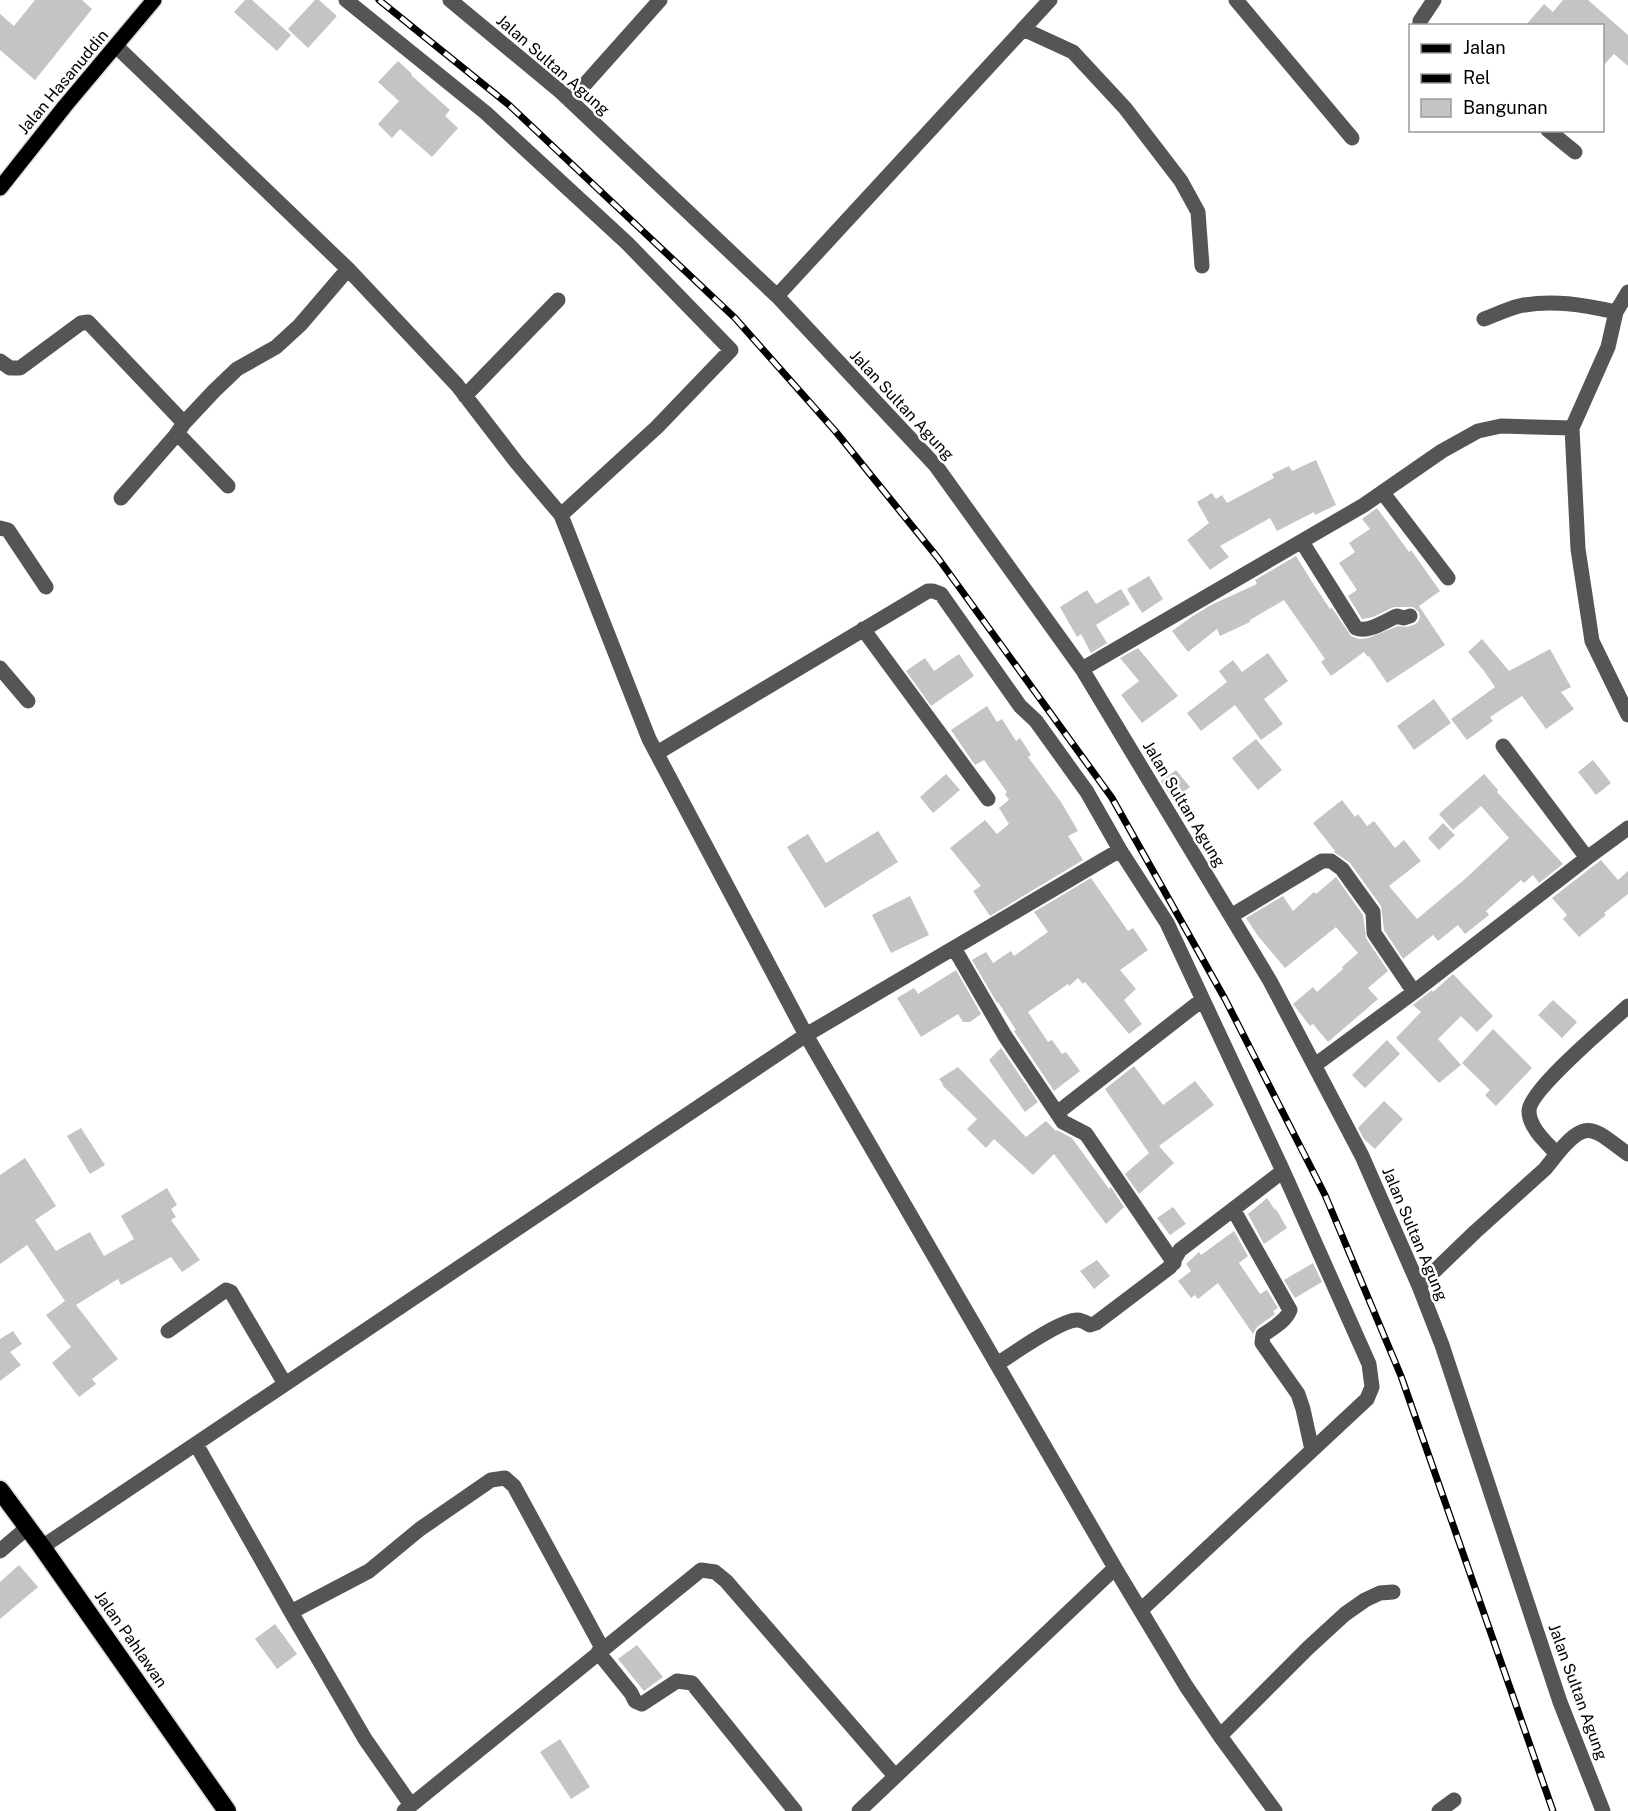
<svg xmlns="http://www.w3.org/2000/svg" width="1628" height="1811" font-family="'Public Sans',sans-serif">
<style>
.building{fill:#c4c4c4}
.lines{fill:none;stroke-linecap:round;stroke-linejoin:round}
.major-casing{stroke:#dbdbdb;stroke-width:18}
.highway-casing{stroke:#dbdbdb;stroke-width:21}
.minor{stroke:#555;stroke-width:15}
.major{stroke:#000;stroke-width:15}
.highway{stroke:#000;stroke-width:18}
.rail-casing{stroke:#000;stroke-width:7}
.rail{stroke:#fff;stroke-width:4.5;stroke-dasharray:14;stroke-linecap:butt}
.labels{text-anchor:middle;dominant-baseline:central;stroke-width:5;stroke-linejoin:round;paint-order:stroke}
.street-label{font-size:16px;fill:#000;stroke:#fff}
</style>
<rect width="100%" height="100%" fill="#fff"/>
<path class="building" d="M35 0H82L92 9 35 80 0 50V14L14 26Z
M245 0H252L291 35 277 51 234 12Z
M315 0H319L337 16 308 48 288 29Z
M1563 0H1588L1628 35V66L1614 54 1602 67V26H1525L1544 4 1553 12Z
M398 61 412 74 411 75 450 110 445 116 458 128 432 157 400 129 392 138 378 124 399 101 378 82Z
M1316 460 1336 505 1315 515 1314 512 1277 531 1270 518 1220 546 1229 557 1210 570 1187 540 1209 523 1197 502 1212 493 1216 499 1222 495 1227 503 1274 478 1272 474 1289 466 1292 471Z
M1377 508 1409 552 1411 550 1440 591 1419 606 1445 645 1387 683 1369 656 1368 657 1364 652 1331 676 1321 662 1325 659 1284 600 1250 620V622L1220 636 1217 629 1188 652 1172 631 1190 618 1211 605 1257 584 1255 580 1296 556 1314 585 1330 609 1332 608 1351 636 1359 639 1368 638 1398 626 1406 627 1414 625 1418 622 1420 617 1419 612 1413 607H1394L1373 617 1362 619 1348 596 1357 590 1339 563 1355 552 1349 543 1370 529 1362 519Z
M1149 576 1163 599 1142 613 1127 589Z
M1121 589 1130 604 1096 625 1107 643 1091 653 1081 634 1077 637 1060 607 1087 590 1096 604Z
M1482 639 1509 671 1550 649 1571 687 1561 692 1574 709 1546 729 1522 696 1490 717 1493 721 1467 740 1451 719 1495 687 1484 671 1468 652Z
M1138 648 1178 696 1142 723 1121 695 1139 681 1120 658Z
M1268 653 1288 681 1264 699 1283 724 1261 740 1235 705 1201 731 1187 713 1227 682 1219 671 1233 660 1242 672Z
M959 654 974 676 931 706 906 671 925 658 934 671Z
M1434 699 1451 723 1414 750 1397 726Z
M987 706 997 722 1002 719 1016 741 1020 738 1031 755 1028 757 1061 802 1078 831 1068 836 1083 860 990 916 973 891 981 886 950 848 985 820 997 834 1009 824 999 808 1009 800 1005 794 1007 792 984 760 975 765 951 730Z
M1256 739 1282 770 1258 790 1232 758Z
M1593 760 1611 783 1596 795 1578 772Z
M1176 770 1190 787 1173 800 1161 781Z
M946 774 960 790 933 813 920 797Z
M1484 774 1498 790 1497 792 1563 864 1539 883 1533 875 1524 883 1521 880 1486 911 1489 915 1465 934 1458 925 1438 941 1433 935 1403 959 1384 930 1381 906 1350 863 1334 852 1335 851 1313 823 1342 800 1355 817 1358 814 1367 826 1374 821 1395 848 1404 840 1421 861 1389 886 1417 919 1465 879 1509 838 1481 806 1453 830 1439 814Z
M1443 823 1455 835 1439 850 1428 838Z
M878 831 898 862 825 908 787 847 808 834 826 863Z
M1601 860 1618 880 1628 871V894L1604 913 1606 915 1579 937 1563 919 1567 915 1552 898Z
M1336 877 1363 915 1366 938 1388 971 1368 988 1378 999 1328 1042 1313 1024 1310 1026 1293 1004 1313 987 1317 992 1343 969 1342 967 1358 953 1336 927 1285 968 1258 936 1246 918 1283 896 1293 911 1314 892 1316 894Z
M1091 878 1128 931 1133 928 1148 950 1120 970 1136 989 1124 1000 1142 1024 1129 1034 1085 982 1083 984 1078 978 1069 986 1068 984 1028 1012 1048 1042 1052 1040 1062 1054 1066 1052 1080 1071 1054 1091 1014 1031 1016 1030 998 1002 997 1003 972 960 986 952 993 963 1011 951 1014 956 1048 932 1034 912Z
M910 896 929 935 891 953 872 915Z
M956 970 981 1014 970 1022H963L958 1014 921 1037 897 998 914 988 918 994Z
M1453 974 1493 1016 1477 1032 1461 1016 1438 1039 1461 1065 1439 1083 1396 1038 1421 1012 1413 1005 1432 990 1433 992Z
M1553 1000 1577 1022 1562 1038 1538 1015Z
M1493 1029 1532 1068 1496 1106 1485 1095 1490 1090 1462 1063Z
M1387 1040 1400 1054 1365 1088 1352 1075Z
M1001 1048 1038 1102 1025 1112 989 1060Z
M1134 1066 1163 1105 1195 1081 1214 1105 1159 1146 1174 1163 1139 1194 1125 1174 1149 1153 1105 1089Z
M958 1067 1026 1137 1046 1121 1056 1131 1057 1130 1072 1138 1109 1189 1111 1187 1124 1207 1106 1224 1054 1154 1033 1175 994 1139 986 1148 967 1129 977 1119 942 1085 943 1084 939 1079Z
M1384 1101 1403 1119 1375 1149 1364 1139 1358 1128Z
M81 1128 105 1165 90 1174 67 1136Z
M25 1158 56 1206 35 1220 56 1251 90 1232 104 1256 134 1239 121 1216 167 1188 177 1205 171 1209 176 1217 171 1220 200 1260 182 1272 171 1257 121 1285 118 1279 76 1305 118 1359 92 1379 96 1384 79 1397 52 1363 71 1347 46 1315 65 1301 27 1245 0 1264V1175Z
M1267 1198 1275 1210 1276 1209 1287 1228 1264 1244 1248 1214Z
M1173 1207 1186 1224 1170 1235 1157 1218Z
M1234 1231 1248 1256 1239 1263 1260 1294 1267 1290 1278 1308 1273 1311 1275 1314 1257 1327 1253 1334 1218 1283 1198 1299 1195 1295 1191 1298 1178 1281 1191 1271 1186 1264 1199 1252 1201 1255Z
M1097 1260 1110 1276 1094 1289 1080 1271Z
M1313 1263 1322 1282 1295 1298 1284 1280Z
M13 1331 22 1344 10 1352 21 1365 0 1381V1339Z
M19 1565 38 1587 0 1619V1582Z
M275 1624 297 1654 277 1669 255 1639Z
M637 1645 663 1677 644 1691 618 1659Z
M560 1739 590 1787 571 1799 540 1752Z"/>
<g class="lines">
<g class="major-casing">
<path id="major" d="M0 188 65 106 154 0"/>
</g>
<g class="highway-casing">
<path id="highway" d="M0 1490 42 1547 227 1811"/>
</g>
<path class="minor" d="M346 0 486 113 627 243 731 350 657 427 561 515
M450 0 561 92 777 296 936 466 1082 669 1270 981 1362 1156 1419 1286 1442 1345 1560 1702 1603 1811
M1236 0 1352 138
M1420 26V21L1434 0
M1023 29 1073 52 1125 108 1181 181 1198 212 1202 266
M116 46 348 269 457 385 517 463 561 515 649 739 806 1035 1115 1568 1186 1686 1220 1736 1275 1811
M570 101 660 0
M1548 130 1575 152
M1628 292 1616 312 1608 347 1572 428 1578 549 1592 641 1628 715
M777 296 1050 0
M1484 319C1495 315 1507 309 1519 306 1552 299 1584 305 1616 312
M0 361 10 368H20L81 323 88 322 184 423
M465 396 558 300
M177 433 228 486
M1383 493 1448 578
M121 498 176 435 184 423 214 391 237 369 276 347 300 325 348 269
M0 528 8 530 46 587
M1302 542 1356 628C1369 633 1385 621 1397 616L1404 618 1410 616
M863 629 988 799
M0 668 28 701
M1082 669 1364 505 1442 451 1478 431 1501 426 1572 428
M1503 746 1587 858
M657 753 928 591H933L941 594 1020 706 1036 721 1087 792 1120 850 1167 923 1283 1171 1369 1364 1372 1387 1367 1399 1141 1610
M1231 916 1322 861H1331L1342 869 1373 912 1374 933 1414 992
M954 948 1005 1036 1063 1122 1086 1134 1174 1263
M1315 1065 1414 992 1587 858 1628 828
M1057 1113 1202 1000
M1557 1154C1588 1116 1594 1130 1628 1154
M1233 1209 1290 1310C1286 1321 1273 1328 1263 1335L1262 1343 1298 1394 1303 1409 1312 1450
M1419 1286 1475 1232 1545 1169 1557 1154C1547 1143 1529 1128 1529 1111 1529 1090 1610 1023 1628 1006
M168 1331 226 1290 231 1292 285 1384
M997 1364C1013 1354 1060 1320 1077 1320 1082 1320 1085 1322 1090 1325L1096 1323 1170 1267 1180 1250 1283 1171
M196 1444 291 1612
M42 1547 806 1035 1120 850
M0 1551 28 1527
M598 1652 631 1693 635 1701 642 1704 677 1681 692 1683 795 1811
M1220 1736 1308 1648 1345 1614 1365 1600 1380 1593 1393 1592
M411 1805 365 1739 291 1612 369 1571 420 1529 491 1480 505 1478 514 1486 602 1648
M404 1811 701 1570 715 1572 726 1581 895 1776
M859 1811 1115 1568
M1439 1811 1454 1800"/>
<use href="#major" class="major"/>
<use href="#highway" class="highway"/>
<g class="rail-casing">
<path id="rail" d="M379 0 509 105 735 318 836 432 938 558 1112 798 1225 999 1325 1195 1401 1376 1553 1811"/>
</g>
<use href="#rail" class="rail"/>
</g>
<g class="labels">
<g class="street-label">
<text transform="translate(553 65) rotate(41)">Jalan Sultan Agung</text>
<text transform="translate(63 82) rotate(-50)">Jalan Hasanuddin</text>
<text transform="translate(902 405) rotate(47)">Jalan Sultan Agung</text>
<text transform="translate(1184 804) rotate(59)">Jalan Sultan Agung</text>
<text transform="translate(1415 1234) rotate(67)">Jalan Sultan Agung</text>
<text transform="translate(131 1639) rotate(55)">Jalan Pahlawan</text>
<text transform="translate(1578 1692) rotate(70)">Jalan Sultan Agung</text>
</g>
</g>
<rect x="1409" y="24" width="195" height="108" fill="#ffffff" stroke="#999999" stroke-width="1.5"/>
<rect x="1421" y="44" width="30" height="9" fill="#000000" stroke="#999999" stroke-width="1.5"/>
<text x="1463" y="54" font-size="18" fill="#000000">Jalan</text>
<rect x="1421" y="74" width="30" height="9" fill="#000000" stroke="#999999" stroke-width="1.5"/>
<text x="1463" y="84" font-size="18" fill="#000000">Rel</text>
<rect x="1421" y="99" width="30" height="18" fill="#c4c4c4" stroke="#999999" stroke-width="1.5"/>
<text x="1463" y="114" font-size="18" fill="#000000">Bangunan</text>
</svg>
